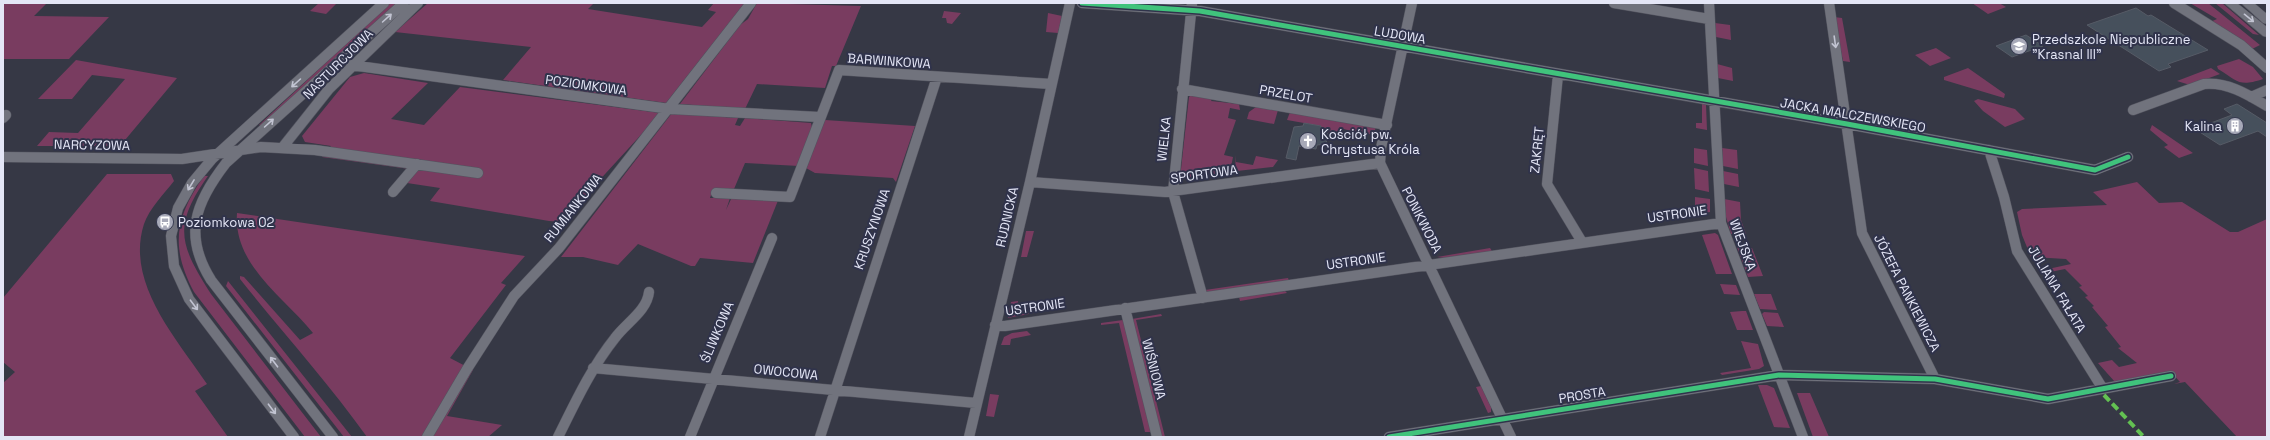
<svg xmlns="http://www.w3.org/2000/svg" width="2270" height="440" font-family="'Space Grotesk',sans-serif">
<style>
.green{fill:#793c60}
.building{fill:#46505c;stroke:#565b66}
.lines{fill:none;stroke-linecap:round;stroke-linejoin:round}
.minor-casing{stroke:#53545f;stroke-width:11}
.secondary-casing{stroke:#53545f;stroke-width:1}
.minor{stroke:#71737d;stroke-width:10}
.secondary{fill:#71737d;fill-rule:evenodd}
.quiet{stroke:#63c152;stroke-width:4;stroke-dasharray:8 4;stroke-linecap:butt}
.cycleway-casing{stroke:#30334b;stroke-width:8}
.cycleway{stroke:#40c37c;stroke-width:5}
.oneway{stroke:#c2c4d2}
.labels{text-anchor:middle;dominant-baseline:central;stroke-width:4;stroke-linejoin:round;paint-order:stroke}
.street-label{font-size:13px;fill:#e4e6f6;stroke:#30334b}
.poi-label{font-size:13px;fill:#e4e6f6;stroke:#30334b;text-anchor:start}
</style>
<rect width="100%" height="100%" fill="#363845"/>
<path class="green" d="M3 3H47L34 16 109 17 69 59H3Z
M319 3H337L326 14 310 11Z
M390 3H399L261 126 259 125Z
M428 3H594L588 9 702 27 716 12 708 10 714 3H745L666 103 503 80 531 47 395 32Z
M757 3 861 6 836 66H832L825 88 757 84 745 109 680 104 740 25 748 19Z
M1972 3H1999L2006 7 1988 14Z
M2190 3H2208L2260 45 2252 49 2210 22 2217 19Z
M2215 3H2222L2259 35 2253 34Z
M944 11 961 13 952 24 947 23 946 18H942Z
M1048 13 1062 16 1058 33 1046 32Z
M1834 17 1842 18 1850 62 1843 61Z
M1715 23 1730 25 1731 40 1716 37Z
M1936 48 1951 58 1930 66 1915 55Z
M2239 59 2253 67 2263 79C2239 87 2239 82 2218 69L2217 66Z
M76 60 177 78 120 146H37L49 132 78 133 125 79 92 75 72 99H38Z
M1717 64 1732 68 1733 81 1718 78Z
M1968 68 2005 94 2004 98 1944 80V77Z
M2211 68 2220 74 2190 85 2177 81Z
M364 73 428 83 391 119 424 125 460 87 661 113 561 222 549 221 430 201 440 188 407 183 417 170 322 157 331 146 305 142 302 136 350 77Z
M1191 95 1212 99 1211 101 1239 104 1240 110 1230 108 1228 118 1236 120 1224 155 1233 157 1230 172 1180 178 1189 97Z
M1978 99 2015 109 2025 119 2005 127 1983 111 1974 101Z
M1702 103 1706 105 1707 130 1696 128V123H1702Z
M1256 107 1278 110 1274 124 1247 119 1249 112Z
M1290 112 1376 127 1374 133 1366 135 1340 128 1337 134 1323 132 1321 126 1287 120Z
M672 113 738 118 735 125 740 126 745 118 811 123 812 127 799 166 745 163 734 189H713L710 198H730L726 210 732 197 779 198 753 263 700 258 695 266H691L638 244 618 265 583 257H561Z
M825 120 915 126 896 182 893 178 815 173 806 168Z
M2152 125 2193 153 2179 158 2164 147 2168 145 2150 130Z
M1694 148 1707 150 1708 166 1694 163Z
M1722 148 1737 150 1738 169 1723 166Z
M1236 155V162L1253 165 1256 156 1278 160 1273 167 1237 171 1235 169Z
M1694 168 1708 171 1709 192 1695 189Z
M1723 171 1738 174 1739 187 1724 184Z
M107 174H171L174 181C164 194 149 209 144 224 125 283 177 339 207 384L195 391 228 437H3V383L15 372 3 362V298Z
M204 176H208C172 227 180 245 211 294L321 437H305L194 292C170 247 175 217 204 176Z
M2137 182 2159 203 2182 202 2230 232H2238L2267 219V437H2237L2185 382 2174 384 2180 382 2170 371 2115 382 2098 363 2112 360 2119 367 2137 363 2118 348 2121 347 2105 327 2108 326 2092 307 2094 306 2085 297 2088 296 2079 287 2082 286 2065 269 2050 272 2048 269 2071 264 2066 259 2031 257 2022 235 2017 212 2022 209 2107 205 2093 192Z
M1695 197 1710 199V212L1695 215Z
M1724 199 1740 202 1741 220 1746 234H1731L1726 217Z
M237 213 525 256 501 283 506 285 450 358 473 370 447 416 502 425 488 437H367C328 382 282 332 240 279V276L244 277 300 340 313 333C284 297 233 265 237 213Z
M1026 231H1034L1027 257H1021Z
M1715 233 1718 235 1732 274H1716L1702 235Z
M1737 247 1752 248 1763 276 1748 277Z
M1490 248 1492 251 1444 258 1437 257Z
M1288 278 1289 281 1208 293 1205 290Z
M228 281 352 437H344L226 286Z
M1720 284 1736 285 1740 295 1724 294Z
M1285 291 1287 293 1240 301 1239 297Z
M1754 294H1771L1777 310 1760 309Z
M1018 301 1017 309 1023 314 1034 313 1008 318 1011 302Z
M1742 311H1746L1753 330H1737L1730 312Z
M1764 312 1778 313 1784 327 1767 326 1762 314Z
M1161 314 1162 316 1136 320 1165 437H1161L1132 319Z
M1123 320 1151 432H1145L1119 323 1101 325V323Z
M1027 331 1031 335 1011 339 1010 345H1001L1004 337 1012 333Z
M1741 341 1758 344 1764 366 1759 369 1722 375 1720 373 1751 368Z
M1758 385H1767L1774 388 1790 428 1774 427Z
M1481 386 1491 407V412L1488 413 1476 387Z
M1797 393H1810L1829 437H1813Z
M990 394 999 395 994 417 986 416Z"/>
<path class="building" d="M2136 8 2148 16 2151 15 2208 50 2168 64 2171 67 2159 71 2087 25Z
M2026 35 2043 46 2012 57 1996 46Z
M2237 104 2267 123V137L2258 131 2220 145 2195 129 2232 115 2224 109Z
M1304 123 1321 126V129L1323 130V132L1328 133 1326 144 1317 145 1316 149 1299 146 1296 160 1286 158 1294 127 1303 126Z"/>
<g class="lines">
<g class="minor-casing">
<path id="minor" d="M1082 3 1200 11 1847 124 2095 170 2128 157
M1192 3 1173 192 1203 298
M1412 3 1381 148 1380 163 1511 437
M1614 3 1709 19
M1709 3 1721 223 1803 437
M1829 3 1862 233 1935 379
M2174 3 2241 45 2267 68
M351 65 670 109 819 117
M1558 75 1547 184 1582 242
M1182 89 1387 125
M2251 97 2267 90
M2133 110 2204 84C2228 82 2247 94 2267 106
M3 118 6 115
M282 148 329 89 418 3
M1989 150 2004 197 2017 251 2103 389
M3 157 182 159 261 147 315 150 478 173
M1030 182 1165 192 1380 163
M393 192 417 164
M716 193 790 197 839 70 1051 84
M1125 308 1157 437
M995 325 1005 326 1721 223
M593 368 976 403
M294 437 189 299 174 266 171 236 178 208 192 183 212 159 384 3
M333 437 211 280C183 235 195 203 226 163L404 3
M427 437 467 369 514 296 559 248 751 3
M558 437C575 403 591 368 615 338 626 323 647 311 649 292
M690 437 772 238
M820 437 937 77
M969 437 1030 182 1070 3
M1389 437 1779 375 1935 379 2048 399 2171 376"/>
</g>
<g class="secondary-casing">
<path id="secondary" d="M2224 3H2237L2267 27V37L2263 36Z
M2241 3H2254L2267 14V24L2263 23Z"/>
</g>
<use href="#minor" class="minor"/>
<use href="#secondary" class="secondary"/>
<path class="quiet" d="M2104 395 2144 437"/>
<g class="cycleway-casing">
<path id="cycleway" d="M1082 3 1200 11 1847 124 2095 170 2128 157
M1389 437 1779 375 1935 379 2048 399 2171 376"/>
</g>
<use href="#cycleway" class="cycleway"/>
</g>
<defs><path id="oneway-shaft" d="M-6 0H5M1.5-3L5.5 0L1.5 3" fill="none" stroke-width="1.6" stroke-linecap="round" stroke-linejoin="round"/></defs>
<g class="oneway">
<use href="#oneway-shaft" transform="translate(387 18) rotate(-42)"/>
<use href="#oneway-shaft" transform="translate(2249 18) rotate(39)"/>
<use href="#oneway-shaft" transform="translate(1835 42) rotate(82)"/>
<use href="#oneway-shaft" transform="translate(296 83) rotate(138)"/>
<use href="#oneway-shaft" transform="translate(269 123) rotate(-42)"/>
<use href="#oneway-shaft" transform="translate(191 185) rotate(121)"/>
<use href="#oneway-shaft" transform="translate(194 305) rotate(53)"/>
<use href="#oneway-shaft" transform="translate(274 362) rotate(-127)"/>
<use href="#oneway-shaft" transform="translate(272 409) rotate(53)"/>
</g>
<defs>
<g id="school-disc" transform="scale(0.9)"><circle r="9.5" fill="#a7a9b8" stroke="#30334b"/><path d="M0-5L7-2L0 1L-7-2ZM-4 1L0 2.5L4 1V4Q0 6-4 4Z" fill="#fff"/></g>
<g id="building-disc" transform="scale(0.9)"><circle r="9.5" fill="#a7a9b8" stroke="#30334b"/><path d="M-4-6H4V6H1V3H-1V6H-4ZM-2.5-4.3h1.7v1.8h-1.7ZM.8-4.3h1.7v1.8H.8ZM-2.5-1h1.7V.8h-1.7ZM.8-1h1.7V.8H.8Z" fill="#fff"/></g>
<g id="church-disc" transform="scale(0.9)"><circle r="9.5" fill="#a7a9b8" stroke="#30334b"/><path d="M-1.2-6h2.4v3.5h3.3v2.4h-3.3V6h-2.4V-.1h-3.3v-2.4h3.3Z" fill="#fff"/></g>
<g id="bus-disc" transform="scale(0.9)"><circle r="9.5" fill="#a7a9b8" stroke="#30334b"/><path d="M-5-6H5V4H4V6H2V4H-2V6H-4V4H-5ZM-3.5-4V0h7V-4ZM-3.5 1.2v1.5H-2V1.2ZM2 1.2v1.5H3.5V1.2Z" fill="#fff"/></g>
</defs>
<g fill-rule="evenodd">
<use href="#school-disc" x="2019" y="46"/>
<use href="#building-disc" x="2235" y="126"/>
<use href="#church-disc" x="1308" y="141"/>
<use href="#bus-disc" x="165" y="222"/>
</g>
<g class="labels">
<g class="street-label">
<text transform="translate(1400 35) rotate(10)">LUDOWA</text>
<text transform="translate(889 61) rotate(4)">BARWINKOWA</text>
<text transform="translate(338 64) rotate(-45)">NASTURCJOWA</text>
<text transform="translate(586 85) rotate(8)">POZIOMKOWA</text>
<text transform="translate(1286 94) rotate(10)">PRZELOT</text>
<text transform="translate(1853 115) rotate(10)">JACKA MALCZEWSKIEGO</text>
<text transform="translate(1164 139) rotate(-84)">WIELKA</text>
<text transform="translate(92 145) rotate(1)">NARCYZOWA</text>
<text transform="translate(1537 150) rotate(-84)">ZAKRĘT</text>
<text transform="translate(1204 174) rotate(-8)">SPORTOWA</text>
<text transform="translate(573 208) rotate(-51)">RUMIANKOWA</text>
<text transform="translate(1677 214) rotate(-8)">USTRONIE</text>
<text transform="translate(1007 217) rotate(-77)">RUDNICKA</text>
<text transform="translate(1422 220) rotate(63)">PONIKWODA</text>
<text transform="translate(872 229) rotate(-71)">KRUSZYNOWA</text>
<text transform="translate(1743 245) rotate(70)">WIEJSKA</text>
<text transform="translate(1356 261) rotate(-8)">USTRONIE</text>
<text transform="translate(2057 289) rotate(59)">JULIANA FAŁATA</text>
<text transform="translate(1907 293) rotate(63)">JÓZEFA PANKIEWICZA</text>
<text transform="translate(1035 307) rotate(-8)">USTRONIE</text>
<text transform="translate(717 332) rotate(-67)">ŚLIWKOWA</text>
<text transform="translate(1154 369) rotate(76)">WIŚNIOWA</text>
<text transform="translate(786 372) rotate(6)">OWOCOWA</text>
<text transform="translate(1582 395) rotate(-9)">PROSTA</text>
</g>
<g class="poi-label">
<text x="2032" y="39">Przedszkole Niepubliczne<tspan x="2032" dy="15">"Krasnal III"</tspan></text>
<text x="2222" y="126" text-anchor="end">Kalina</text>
<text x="1321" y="134">Kościół pw.<tspan x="1321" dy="15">Chrystusa Króla</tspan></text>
<text x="178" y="222">Poziomkowa 02</text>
</g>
</g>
<rect width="2270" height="440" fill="none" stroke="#e4e6f6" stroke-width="8"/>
</svg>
